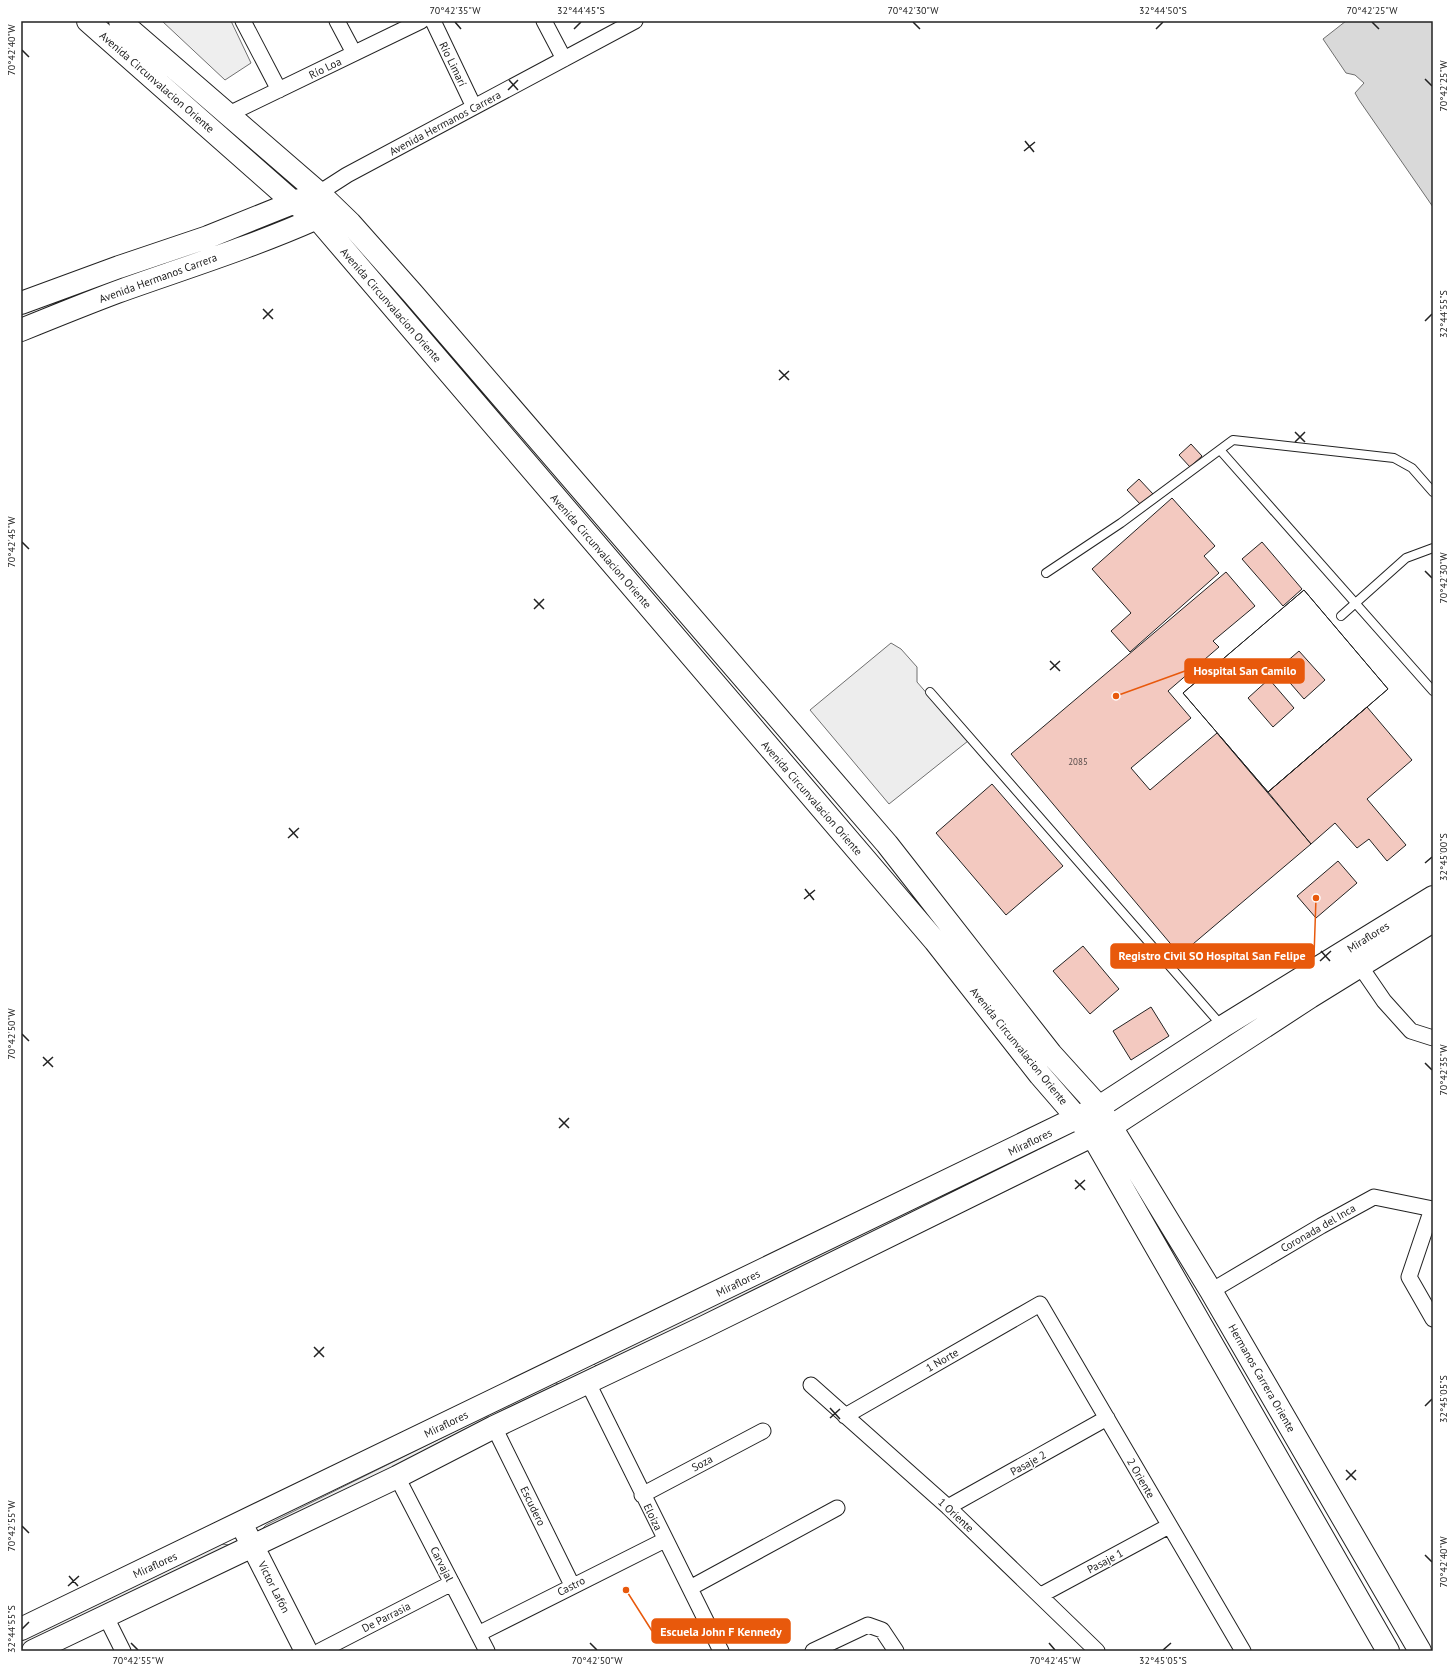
<svg xmlns="http://www.w3.org/2000/svg" width="1454" height="1672" font-family="'PT Sans',sans-serif">
<style>
.green{fill:#eee;stroke:#6f6f6f}
.parking{fill:#ededed;stroke:#6f6f6f}
.water{fill:#d9d9d9;stroke:#6f6f6f}
.building{fill:#f3c9c0;stroke:#222;fill-rule:evenodd}
.lines{fill:none;stroke-linecap:round;stroke-linejoin:round}
.lane-casing{stroke:#222;stroke-width:10}
.street-casing{stroke:#222;stroke-width:17}
.secondary-casing{stroke:#222;stroke-width:24}
.lane{stroke:#fff;stroke-width:8}
.street{stroke:#fff;stroke-width:15}
.secondary{stroke:#fff;stroke-width:22}
.ticks{fill:none;stroke:#222;stroke-width:1.5}
.labels{text-anchor:middle;dominant-baseline:central;stroke-width:3;stroke-linejoin:round;paint-order:stroke}
.number-label{font-size:9px;fill:#564c4a}
.street-label{font-size:11px;fill:#222;stroke:#fff}
.leader{fill:none;stroke:#e8590c;stroke-width:1.5}
.callout-dot{fill:#e8590c;stroke:#fff;stroke-width:1.5}
.callout{fill:#e8590c;stroke:#e8590c;stroke-width:1.5}
.callout-label{font-size:12px;text-anchor:middle;font-weight:bold;fill:#fff}
.neatline{fill:none;stroke:#222;stroke-width:1.5}
.ticks-label{font-size:10px;text-anchor:middle;fill:#222}
</style>
<rect width="100%" height="100%" fill="#fff"/>
<path class="green" d="M162 21H231L251 63 225 80Z
M1070 1124 1076 1131 1049 1146 598 1368 594 1364Z
M554 1382 560 1385 556 1389 261 1530 266 1525Z
M222 1544 229 1545 21 1650V1641Z"/>
<path class="parking" d="M891 643 901 649 917 667V682L968 741 889 804 810 710Z"/>
<path class="water" d="M1346 21H1433V207L1359 100 1355 93 1364 83 1355 75 1346 73 1323 39Z"/>
<path class="building" d="M1191 444 1202 456 1190 467 1179 455Z
M1139 479 1153 494 1141 505 1127 490Z
M1172 498 1215 546 1204 556 1219 573 1130 652 1111 631 1131 613 1092 569Z
M1262 542 1302 589 1283 606 1242 559Z
M1226 572 1255 606 1213 641 1219 647 1168 691 1191 718 1131 768 1150 790 1217 733 1311 844 1180 955 1011 754Z
M1304 590 1388 689 1268 792 1183 693ZM1299 651 1325 680 1304 699 1278 669ZM1269 679 1294 708 1273 727 1248 698Z
M1304 590 1388 689 1268 792 1183 693Z
M1367 707 1412 760 1367 799 1406 845 1387 861 1369 839 1357 848 1335 823 1311 844 1268 792Z
M992 784 1063 866 1006 915 936 833Z
M1338 861 1357 883 1316 918 1297 896Z
M1083 946 1119 989 1090 1014 1053 971Z
M1151 1007 1169 1036 1131 1060 1113 1031Z"/>
<g class="lines">
<g class="lane-casing">
<path id="lane" d="M1220 450 1433 691
M1046 573 1121 523 1233 440 1394 458 1412 468 1433 492
M1341 616 1406 558 1433 548
M930 692 1222 1026"/>
</g>
<g class="street-casing">
<path id="street" d="M243 21 279 90
M337 21 354 53
M433 21 474 107
M544 21 564 59
M229 114 421 21
M319 193 347 175 635 21
M1360 966 1384 1001 1411 1031 1433 1038
M1432 1209 1409 1277 1433 1319
M1211 1291 1321 1226 1374 1197 1433 1209
M588 1383 721 1651
M811 1385 948 1507 1097 1651
M845 1416 1040 1304 1243 1651
M494 1427 572 1585
M397 1477 487 1651
M642 1495 763 1431
M948 1507 1107 1418
M690 1588 837 1508
M1041 1595 1169 1526
M105 1615 123 1651
M478 1634 665 1540
M320 1651 452 1583
M813 1651 868 1625 882 1630 896 1651"/>
</g>
<g class="secondary-casing">
<path id="secondary" d="M88 21 293 202 317 218 935 941 1040 1075 1092 1135 1388 1651
M120 21 319 193 350 223 413 294 887 844 1051 1054 1099 1107 1211 1291 1420 1651
M21 303 119 267 208 237 305 198
M21 330C53 317 85 304 117 292 184 268 252 247 317 218L318 206
M246 1533 306 1651
M21 1629 1099 1107 1222 1027 1433 897
M33 1651 397 1477 494 1427 704 1327 1112 1126 1310 997 1433 921"/>
</g>
<use href="#lane" class="lane"/>
<use href="#street" class="street"/>
<use href="#secondary" class="secondary"/>
</g>
<path class="ticks" d="M455 22 461 29M913 22 920 29M1372 22 1379 29M574 29 581 22M1156 29 1163 22M22 50 29 57M1425 79 1432 86M509 80 518 90M508 90 518 80M1025 141 1034 152M1024 151 1035 142M263 309 273 319M263 319 273 309M1425 321 1432 314M779 370 789 380M779 380 789 371M1295 432 1305 442M1295 442 1305 432M22 542 29 549M1425 571 1432 578M534 599 544 609M534 609 544 599M1050 661 1060 671M1050 670 1060 661M289 828 298 838M288 838 299 828M1425 863 1432 857M805 889 814 900M804 899 815 890M1321 951 1330 961M1320 961 1331 951M22 1034 29 1041M43 1057 53 1067M1425 1063 1432 1070M43 1066 53 1057M559 1118 569 1128M559 1128 569 1118M1075 1180 1085 1190M1075 1189 1085 1180M314 1347 324 1357M314 1357 324 1347M1425 1406 1432 1399M830 1408 840 1419M830 1418 840 1409M1346 1470 1356 1480M1346 1480 1356 1470M22 1526 29 1533M1425 1555 1432 1562M69 1576 78 1586M68 1586 79 1576M22 1629 29 1622M131 1643 138 1650M590 1643 597 1650M1049 1643 1055 1650M1163 1650 1171 1643"/>
<g class="labels">
<g class="number-label">
<text x="1078" y="761">2085</text>
</g>
<g class="street-label">
<text transform="translate(453 64) rotate(64)">Río Limarí</text>
<text transform="translate(325 68) rotate(-26)">Río Loa</text>
<text transform="translate(157 82) rotate(41)">Avenida Circunvalacion Oriente</text>
<text transform="translate(445 123) rotate(-28)">Avenida Hermanos Carrera</text>
<text transform="translate(158 278) rotate(-20)">Avenida Hermanos Carrera</text>
<text transform="translate(391 305) rotate(49)">Avenida Circunvalacion Oriente</text>
<text transform="translate(601 551) rotate(49)">Avenida Circunvalacion Oriente</text>
<text transform="translate(812 798) rotate(49)">Avenida Circunvalacion Oriente</text>
<text transform="translate(1368 937) rotate(-32)">Miraflores</text>
<text transform="translate(1019 1046) rotate(51)">Avenida Circunvalacion Oriente</text>
<text transform="translate(1030 1142) rotate(-26)">Miraflores</text>
<text transform="translate(1318 1228) rotate(-30)">Coronada del Inca</text>
<text transform="translate(738 1283) rotate(-26)">Miraflores</text>
<text transform="translate(942 1360) rotate(-30)">1 Norte</text>
<text transform="translate(1262 1378) rotate(60)">Hermanos Carrera Oriente</text>
<text transform="translate(446 1424) rotate(-26)">Miraflores</text>
<text transform="translate(702 1463) rotate(-28)">Soza</text>
<text transform="translate(1028 1463) rotate(-29)">Pasaje 2</text>
<text transform="translate(1141 1478) rotate(60)">2 Oriente</text>
<text transform="translate(533 1506) rotate(64)">Escudero</text>
<text transform="translate(956 1515) rotate(43)">1 Oriente</text>
<text transform="translate(653 1517) rotate(64)">Eloiza</text>
<text transform="translate(1105 1561) rotate(-28)">Pasaje 1</text>
<text transform="translate(442 1564) rotate(63)">Carvajal</text>
<text transform="translate(155 1565) rotate(-25)">Miraflores</text>
<text transform="translate(571 1586) rotate(-27)">Castro</text>
<text transform="translate(274 1587) rotate(63)">Víctor Lafón</text>
<text transform="translate(386 1617) rotate(-27)">De Parrasia</text>
</g>
</g>
<path class="leader" d="M1116 696L1185 671M1316 898L1314 956M626 1590L652 1631"/>
<g class="callout-dot">
<circle cx="1116" cy="696" r="4"/>
<circle cx="1316" cy="898" r="4"/>
<circle cx="626" cy="1590" r="4"/>
</g>
<g class="callout">
<rect x="1185" y="659" width="119" height="24" rx="4"/>
<rect x="1111" y="944" width="203" height="24" rx="4"/>
<rect x="652" y="1619" width="138" height="24" rx="4"/>
</g>
<g class="callout-label">
<text x="1245" y="675">Hospital San Camilo</text>
<text x="1212" y="960">Registro Civil SO Hospital San Felipe</text>
<text x="721" y="1636">Escuela John F Kennedy</text>
</g>
<rect width="1454" height="1672" fill="none" stroke="#ffffff" stroke-width="44"/>
<rect x="22" y="22" width="1410" height="1628" class="neatline"/>
<g class="ticks-label">
<text x="455" y="14">70°42'35"W</text>
<text x="581" y="14">32°44'45"S</text>
<text x="913" y="14">70°42'30"W</text>
<text x="1163" y="14">32°44'50"S</text>
<text x="1372" y="14">70°42'25"W</text>
<text transform="translate(11 50) rotate(-90)" y="4">70°42'40"W</text>
<text transform="translate(1443 86) rotate(-90)" y="4">70°42'25"W</text>
<text transform="translate(1443 314) rotate(-90)" y="4">32°44'55"S</text>
<text transform="translate(11 542) rotate(-90)" y="4">70°42'45"W</text>
<text transform="translate(1443 578) rotate(-90)" y="4">70°42'30"W</text>
<text transform="translate(1443 857) rotate(-90)" y="4">32°45'00"S</text>
<text transform="translate(11 1034) rotate(-90)" y="4">70°42'50"W</text>
<text transform="translate(1443 1070) rotate(-90)" y="4">70°42'35"W</text>
<text transform="translate(1443 1399) rotate(-90)" y="4">32°45'05"S</text>
<text transform="translate(11 1526) rotate(-90)" y="4">70°42'55"W</text>
<text transform="translate(1443 1562) rotate(-90)" y="4">70°42'40"W</text>
<text transform="translate(11 1629) rotate(-90)" y="4">32°44'55"S</text>
<text x="138" y="1664">70°42'55"W</text>
<text x="597" y="1664">70°42'50"W</text>
<text x="1055" y="1664">70°42'45"W</text>
<text x="1163" y="1664">32°45'05"S</text>
</g>
</svg>
